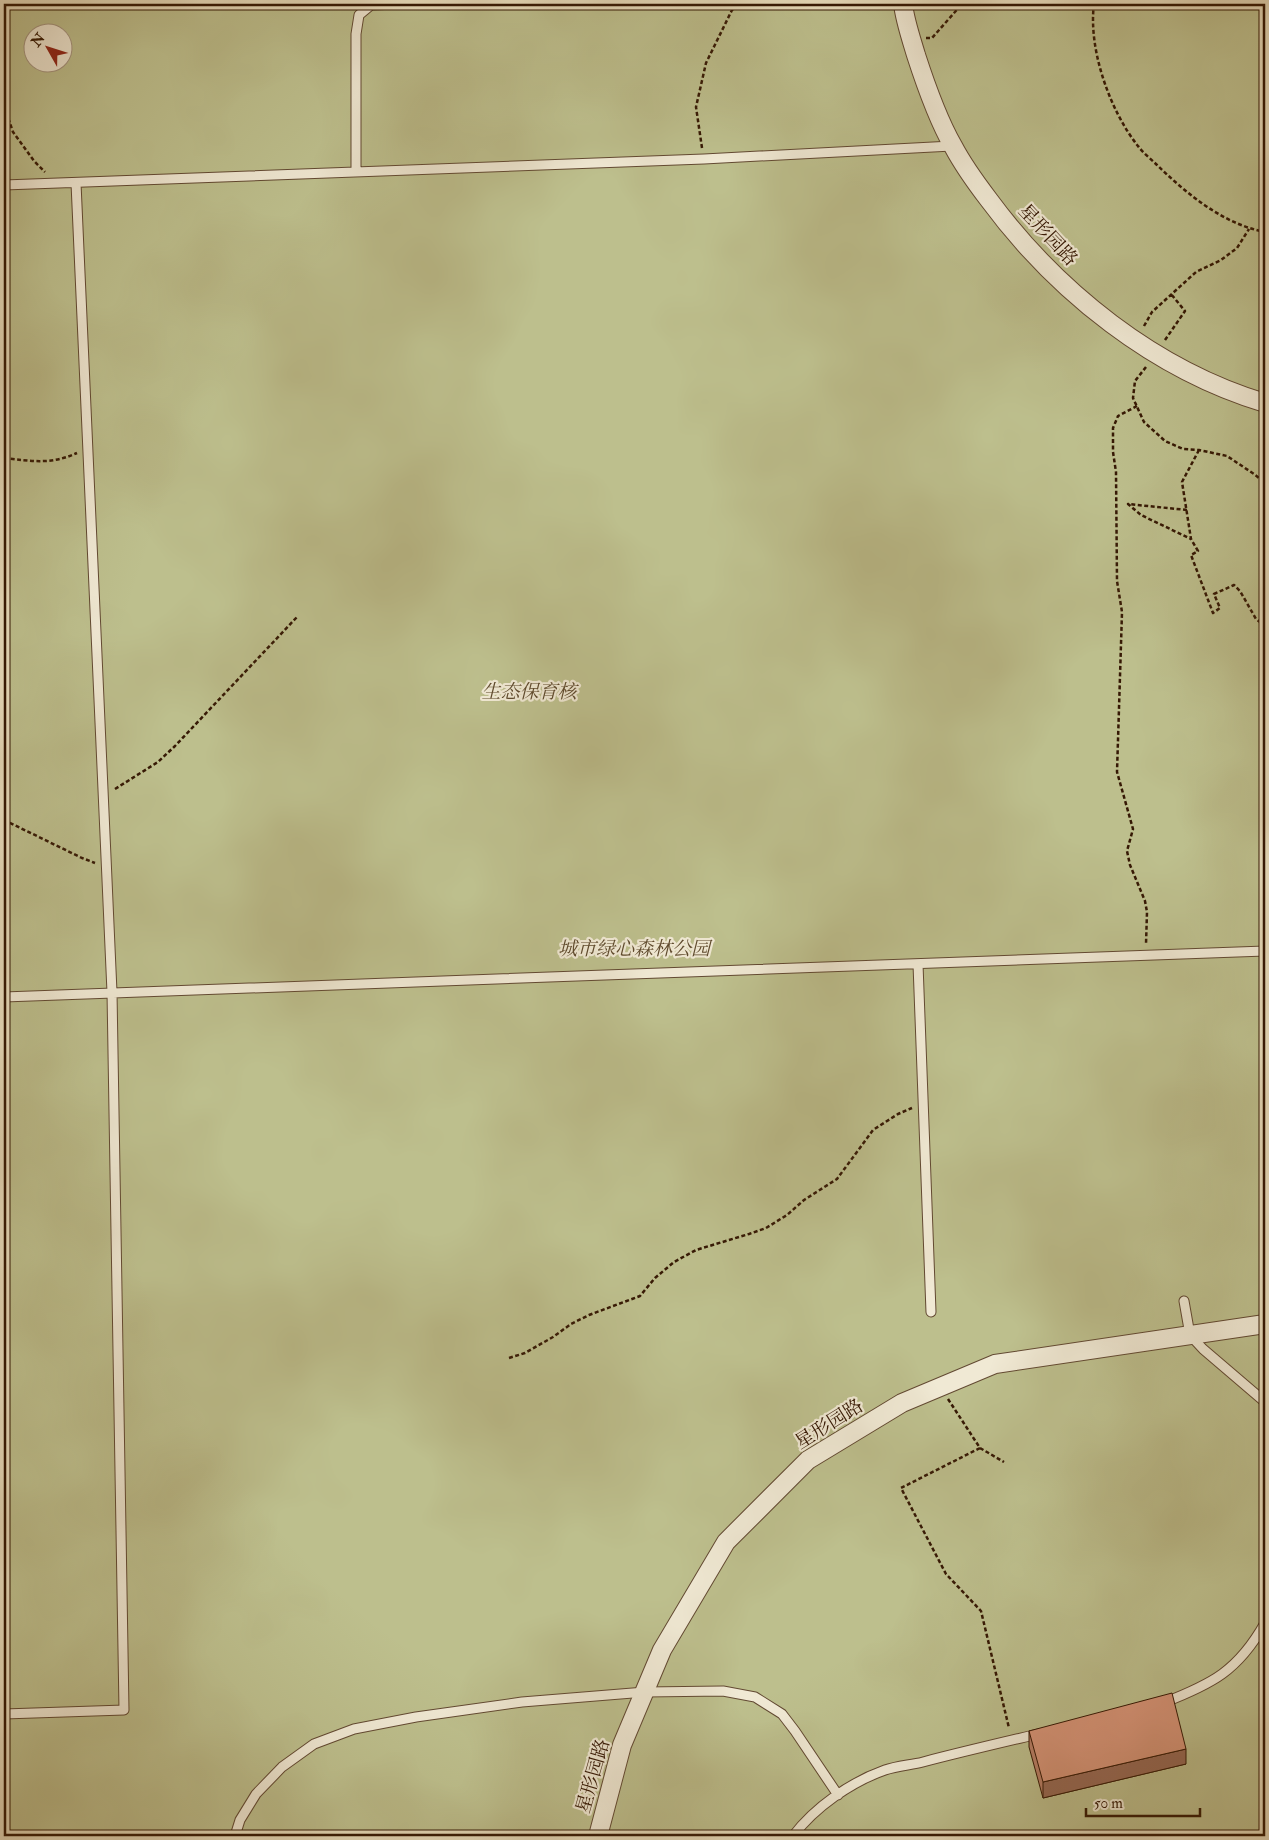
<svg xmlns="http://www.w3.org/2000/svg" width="1269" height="1840" font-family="'IM FELL Double Pica','Noto Serif SC',serif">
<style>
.green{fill:#bdbf8d;stroke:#796c48;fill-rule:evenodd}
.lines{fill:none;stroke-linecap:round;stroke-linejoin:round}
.service-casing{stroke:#624932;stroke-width:11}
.minor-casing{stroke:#624932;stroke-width:20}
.path{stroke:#351804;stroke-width:2.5;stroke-dasharray:4 2.5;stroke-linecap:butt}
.service{stroke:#f0e9d4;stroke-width:9}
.minor{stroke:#f0e9d4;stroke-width:18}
.wall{fill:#b87f67;stroke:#351804}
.shaded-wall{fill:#966854;stroke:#351804}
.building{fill:#d69478;stroke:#351804}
.labels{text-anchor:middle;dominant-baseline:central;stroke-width:4.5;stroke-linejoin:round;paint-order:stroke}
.street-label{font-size:19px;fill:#351804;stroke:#f0e9d4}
.park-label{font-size:19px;font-style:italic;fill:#5e4a2d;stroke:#f0e9d4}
</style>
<rect width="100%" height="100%" fill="#e8ddbd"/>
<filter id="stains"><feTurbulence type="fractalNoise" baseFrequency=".004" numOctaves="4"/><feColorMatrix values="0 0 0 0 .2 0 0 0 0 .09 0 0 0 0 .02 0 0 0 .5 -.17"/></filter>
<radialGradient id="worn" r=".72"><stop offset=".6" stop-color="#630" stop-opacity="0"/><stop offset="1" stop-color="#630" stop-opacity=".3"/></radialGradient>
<path class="green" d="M4 4H1265V1836H4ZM32 32H62V62H32Z"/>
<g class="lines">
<g class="service-casing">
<path id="service" d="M356 172V34L359 15 371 5 398 4
M4 185 704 159 952 146
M918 964 931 1312
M4 997 1265 951
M1184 1301 1190 1335 1203 1349 1265 1402
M1163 1703C1212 1684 1238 1671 1265 1623
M4 1714 124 1710 112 992 76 183
M235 1836 240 1820 256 1794 282 1767 314 1744 354 1729 416 1717 522 1702 645 1692 723 1691 755 1697 782 1714 795 1731 838 1795
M793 1836C815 1807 851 1782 885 1770 897 1766 911 1765 923 1762 961 1752 1000 1743 1038 1734"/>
</g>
<g class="minor-casing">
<path id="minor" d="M903 4C905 21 911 38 916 55 926 86 937 118 953 146 963 165 976 183 989 200 1057 292 1155 370 1265 403
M598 1836 622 1745 662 1650 726 1542 808 1460 902 1403 995 1364 1265 1324"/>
</g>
<path class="path" d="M1094 4C1088 49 1110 111 1138 146 1143 153 1151 159 1157 165 1187 194 1223 224 1265 232
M926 38H932L962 4
M4 106 13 132 34 161 45 172
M702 148 696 107 706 63 732 10 738 4
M1144 326 1152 312 1196 272 1221 260 1237 248 1249 229
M1165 340 1185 311 1171 294
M1146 367 1135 381 1133 398 1144 422 1165 441 1183 449 1199 450 1227 456 1254 474 1265 483
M1137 406 1118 416 1113 428V452L1116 472 1117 581 1122 612 1117 772 1133 829 1127 851 1130 865 1145 901 1147 912 1146 944
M1199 450 1182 482 1191 539 1198 551 1191 555 1213 613 1220 608 1214 594 1234 585 1240 591 1256 619 1265 626
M4 458C31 461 51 465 77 453
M1187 510 1128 504 1141 515 1191 539
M115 789 158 762 175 746 297 617
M4 820 82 858 95 863
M509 1358 525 1353 553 1337 571 1324 589 1315 640 1296 655 1278 674 1262 696 1250 749 1234 766 1228 787 1215 804 1200 837 1179 873 1130 898 1114 912 1108
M948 1399 980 1448 1004 1462
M980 1448 901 1488 946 1574 981 1611 1009 1728"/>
<use href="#service" class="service"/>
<use href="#minor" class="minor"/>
</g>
<path class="wall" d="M1029 1731 1186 1764 1043 1798 1029 1747Z"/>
<path class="shaded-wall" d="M1186 1749V1764L1043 1798V1782Z"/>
<path class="building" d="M1172 1693 1186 1749 1043 1782 1029 1731Z"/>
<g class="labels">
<g class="street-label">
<text transform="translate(1048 235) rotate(47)">星形园路</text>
<text transform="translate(829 1424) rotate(-32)">星形园路</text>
<text transform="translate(593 1776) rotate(-74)">星形园路</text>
</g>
<g class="park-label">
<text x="529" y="692">生态保育核</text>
<text x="634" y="949">城市绿心森林公园</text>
</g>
</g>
<rect width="1269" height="1840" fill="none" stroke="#e8ddbd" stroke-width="20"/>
<rect x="5" y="5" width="1259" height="1830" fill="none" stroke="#351804" stroke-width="2.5"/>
<rect x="10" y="10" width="1249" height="1820" fill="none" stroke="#351804"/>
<g transform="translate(48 48) rotate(309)"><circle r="24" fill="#f0e9d4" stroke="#a59581"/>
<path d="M0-4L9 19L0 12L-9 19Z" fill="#8f2418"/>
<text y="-8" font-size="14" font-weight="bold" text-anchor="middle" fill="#351804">N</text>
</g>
<path d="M1086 1808v8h114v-8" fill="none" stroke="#351804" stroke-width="2.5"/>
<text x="1094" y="1808" font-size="15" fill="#351804" stroke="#f0e9d4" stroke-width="4" paint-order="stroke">50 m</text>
<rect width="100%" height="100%" filter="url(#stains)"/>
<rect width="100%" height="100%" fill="url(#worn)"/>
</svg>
